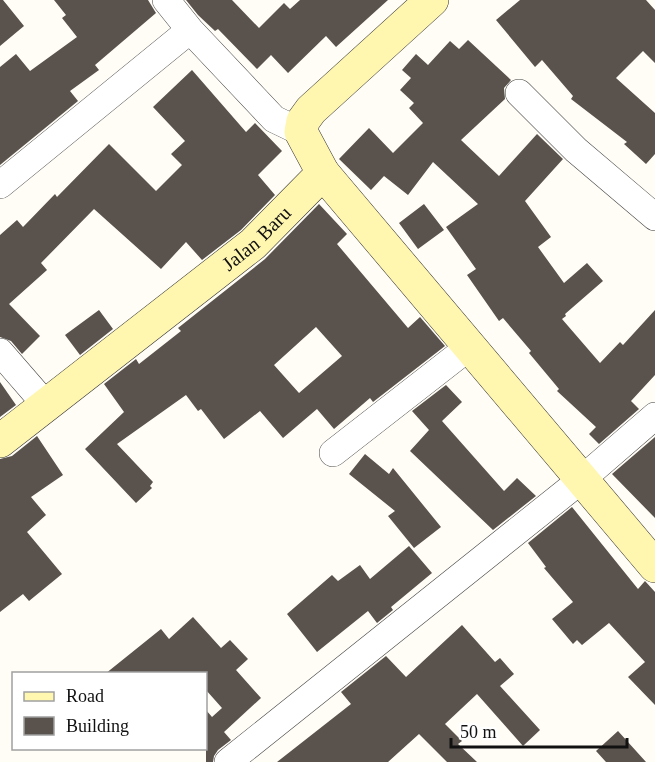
<svg xmlns="http://www.w3.org/2000/svg" width="655" height="762" font-family="Georgia,serif">
<style>
.building{fill:#5a524d;fill-rule:evenodd}
.lines{fill:none;stroke-linecap:round;stroke-linejoin:round}
.street-casing{stroke:#444;stroke-width:28}
.secondary-casing{stroke:#333;stroke-width:34}
.street{stroke:#fff;stroke-width:27}
.secondary{stroke:#fff6b0;stroke-width:33}
.labels{text-anchor:middle;dominant-baseline:central;stroke-width:6;stroke-linejoin:round;paint-order:stroke}
.street-label{font-size:20px;fill:#111;stroke:#fff}
</style>
<rect width="100%" height="100%" fill="#fffdf5"/>
<path class="building" d="M0 0H3L24 26 0 46Z
M54 0H148L156 13 95 65 99 70 70 91 78 101 0 165V67L16 54 30 71 77 37 62 18 66 15Z
M186 0H232L259 28 284 3 290 9 300 0H388L336 47 326 36 288 73 271 55 257 69 218 29 215 31 198 15Z
M520 0H646L655 10V63L643 51 616 78 655 113V154L646 164 624 144 627 142 571 99 573 96 542 60 535 67 496 20Z
M468 40 511 80 504 88 505 99 461 140 499 176 537 134 563 159 525 201 551 237 538 247 564 283 587 263 603 281 565 314 566 316 562 319 600 363 620 342 623 345 655 310V375L631 401 639 409 599 444 589 434 596 427 557 391 559 389 529 353 531 351 503 318 499 321 467 275 476 269 446 227 478 204 433 162 408 195 384 176 371 190 339 159 369 128 393 153 423 123 409 108 414 103 400 90 411 78 402 70 416 54 428 65 450 41 459 49Z
M192 70 246 132 255 123 282 151 258 175 275 195 241 230 202 260 186 242 161 269 94 209 41 263 47 270 9 304 40 336 22 354 11 341 0 337V235L17 220 23 227 55 194 57 197 109 144 156 191 182 165 171 154 185 141 153 107Z
M319 204 347 234 337 244 408 328 420 317 445 346 373 402 370 398 334 429 317 409 283 438 260 411 224 439 201 409 198 411 186 395 117 444 153 482 150 486 152 488 136 503 85 449 124 412 104 384 136 359 139 364 181 331 178 328 265 259ZM316 327 342 356 299 393 274 365Z
M424 204 444 230 418 249 399 223Z
M99 310 113 329 80 355 65 335Z
M0 382 16 405 0 417Z
M446 385 462 402 442 421 504 491 517 478 536 496 493 530 410 451 429 430 412 411Z
M37 436 63 475 31 497 46 515 27 532 62 574 29 601 23 594 0 612V459L12 456Z
M655 437V518L612 474Z
M365 454 389 474 393 468 441 527 414 548 388 516 395 511 349 474Z
M572 507 638 589 645 581 655 592V705L628 677 645 662 609 623 582 645 577 640 573 644 552 619 573 602 544 568 546 567 528 543Z
M409 546 432 573 391 607 393 610 377 623 368 611 317 652 287 614 332 575 338 581 360 565 370 579Z
M193 617 221 648 230 640 248 659 236 670 261 698 224 732 231 740 218 750 214 756 213 762H206V710L212 717 222 708 206 690V674H105L161 629 169 639Z
M462 625 495 662 500 658 514 674 500 686 540 730 523 746 477 694 445 724 462 741 458 744 477 762H447L419 734 388 762H277L351 704 341 692 386 656 406 677Z
M618 731 646 762H606L596 751Z"/>
<g class="lines">
<g class="street-casing">
<path id="street" d="M166 0 190 30 274 119 301 132
M519 93 576 150 655 217
M0 185 190 30
M0 352 46 405
M333 453 469 347
M228 762 581 480 655 416"/>
</g>
<g class="secondary-casing">
<g id="secondary">
<path d="M323 173 655 566"/>
<path id="s1" d="M0 441 253 244 323 173 301 132 303 121 311 110 432 0"/>
</g>
</g>
<use href="#street" class="street"/>
<use href="#secondary" class="secondary"/>
</g>
<g class="labels">
<g class="street-label">
<text stroke="none"><textPath href="#s1" startOffset="327">Jalan Baru</textPath></text>
</g>
</g>
<rect x="12" y="672" width="195" height="78" fill="#ffffff" stroke="#a0a0a0" stroke-width="1.5"/>
<rect x="24" y="692" width="30" height="9" fill="#fff6b0" stroke="#a0a0a0" stroke-width="1.5"/>
<text x="66" y="702" font-size="18" fill="#111111">Road</text>
<rect x="24" y="717" width="30" height="18" fill="#5a524d" stroke="#a0a0a0" stroke-width="1.5"/>
<text x="66" y="732" font-size="18" fill="#111111">Building</text>
<path d="M451 738v9h176v-9" fill="none" stroke="#111111" stroke-width="3"/>
<text x="460" y="738" font-size="18" fill="#111111" stroke="#ffffff" stroke-width="4.5" paint-order="stroke">50 m</text>
</svg>
